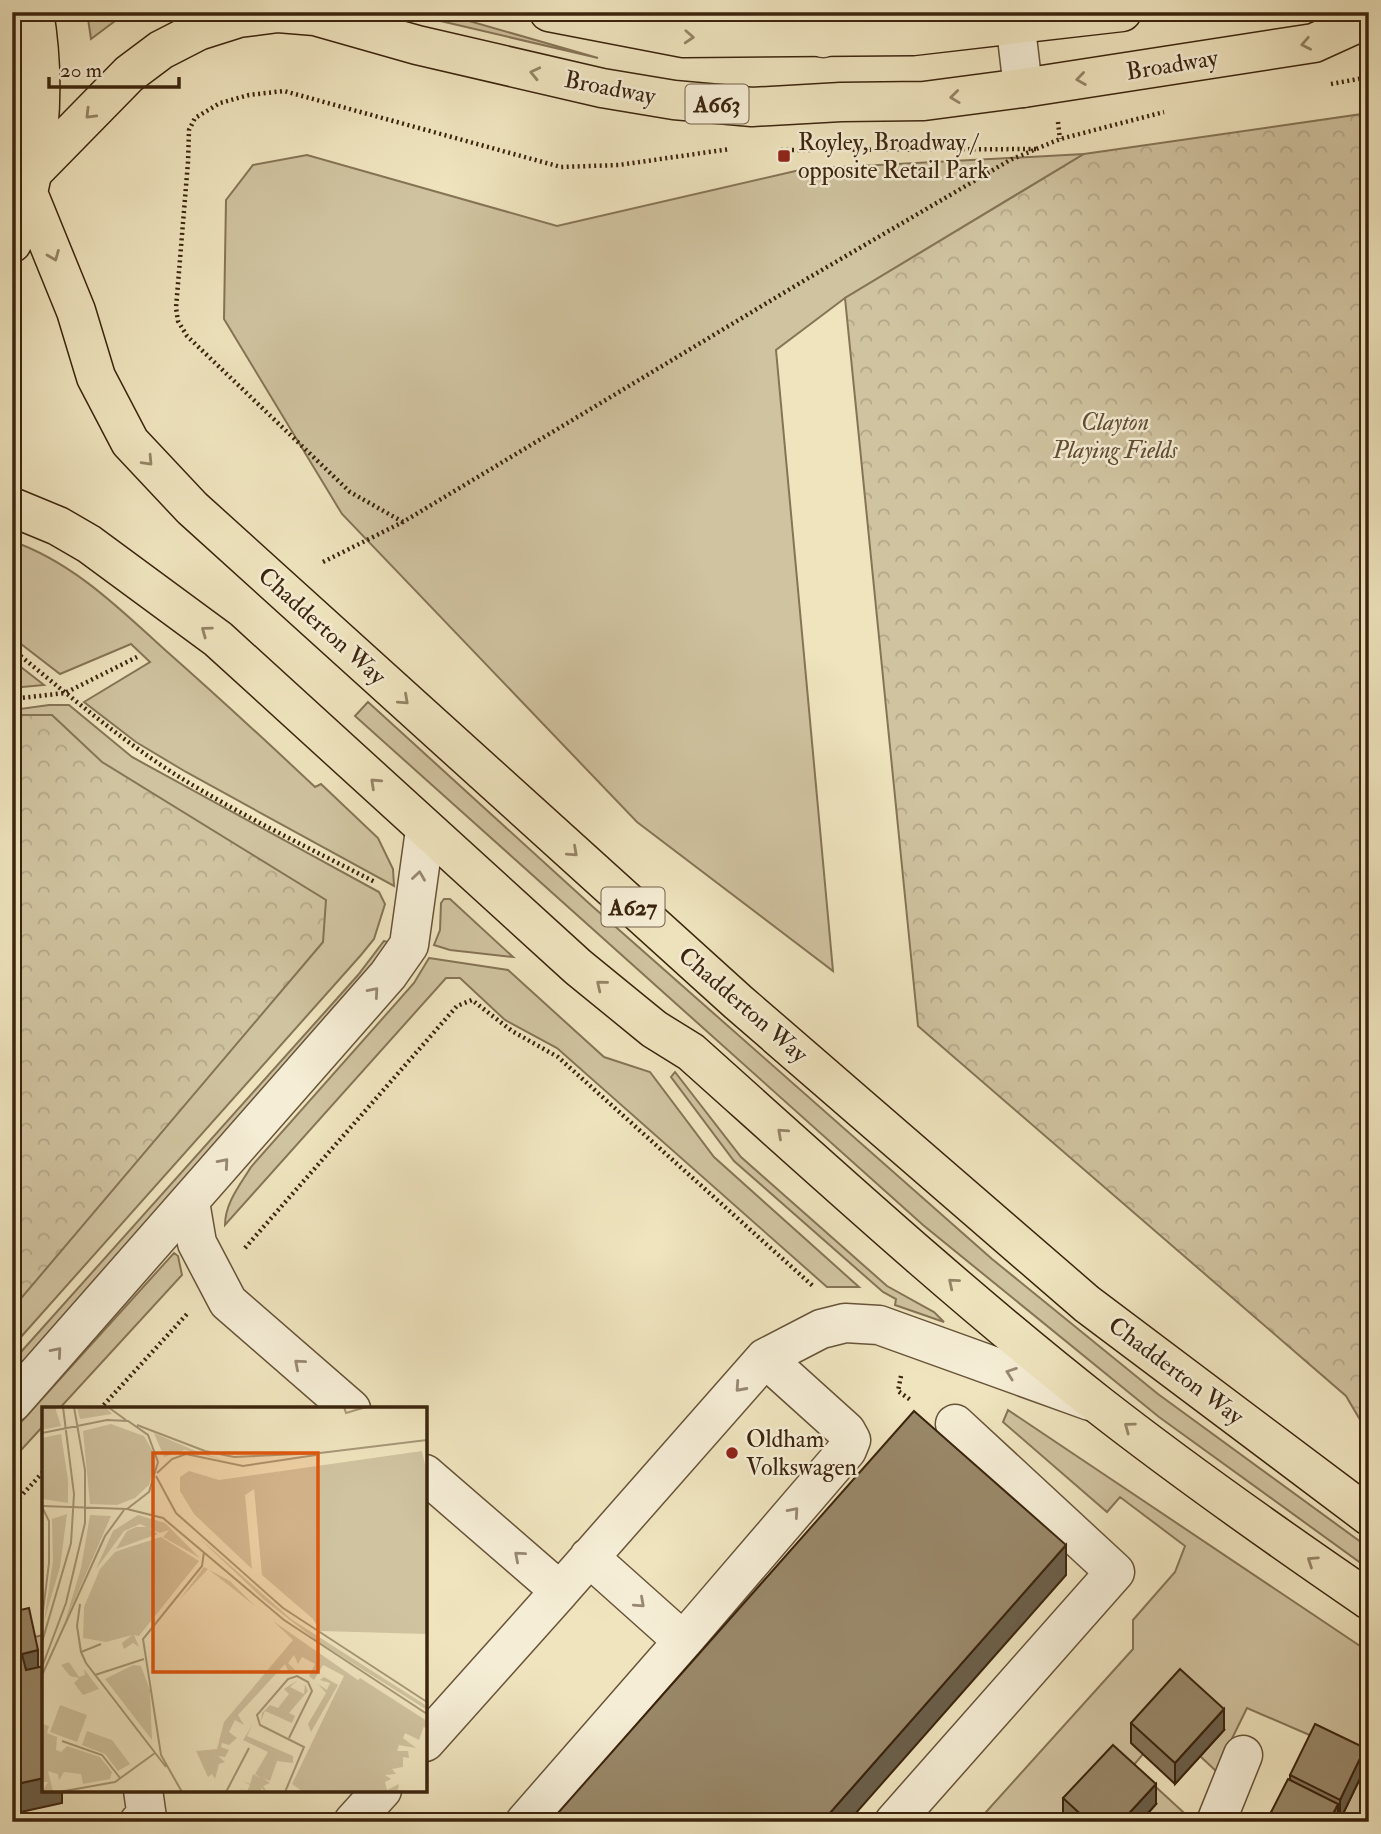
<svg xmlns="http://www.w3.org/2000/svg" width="1381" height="1834" font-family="'IM FELL Double Pica',serif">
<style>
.green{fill:#d0c3a0;stroke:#867456;stroke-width:2}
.park{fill:url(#park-crowns);stroke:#867456;stroke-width:2}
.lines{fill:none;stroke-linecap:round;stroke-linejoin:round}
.minor-casing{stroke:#685439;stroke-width:41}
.major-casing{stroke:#3b240d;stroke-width:41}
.highway-casing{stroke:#3b240d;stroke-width:41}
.path{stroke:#3b240d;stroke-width:4.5;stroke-dasharray:2 3.5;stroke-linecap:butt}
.minor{stroke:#f5edd5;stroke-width:38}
.major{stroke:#efe4be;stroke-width:38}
.highway{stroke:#efe4be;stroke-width:38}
.wall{fill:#84755a;stroke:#3b240d;stroke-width:2}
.shaded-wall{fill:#6b5f4a;stroke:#3b240d;stroke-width:2}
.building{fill:#998869;stroke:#3b240d;stroke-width:2}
.oneway{stroke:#958466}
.oneway2{stroke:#988871}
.poi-dot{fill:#8f2418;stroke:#f5edd5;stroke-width:2.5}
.labels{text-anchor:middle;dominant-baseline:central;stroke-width:5;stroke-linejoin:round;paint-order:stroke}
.shield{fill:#f5edd5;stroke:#736049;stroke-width:2}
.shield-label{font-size:23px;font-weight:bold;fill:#3b240d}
.street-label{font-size:24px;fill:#3b240d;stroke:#f5edd5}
.poi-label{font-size:24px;fill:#3b240d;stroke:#f5edd5;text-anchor:start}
.park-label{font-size:24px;font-style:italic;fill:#604c32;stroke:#f5edd5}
.inset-road{fill:none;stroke:#a79777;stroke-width:2}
.view{fill:#df560c;fill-opacity:0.15;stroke:#df560c;stroke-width:3.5}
.inset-edge{fill:none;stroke:#3b240d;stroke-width:3.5}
</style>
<defs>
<pattern id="park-crowns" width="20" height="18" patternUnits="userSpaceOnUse" patternTransform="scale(1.75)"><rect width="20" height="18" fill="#d0c3a0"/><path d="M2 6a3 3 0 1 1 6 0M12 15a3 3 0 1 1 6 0" fill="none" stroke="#b4a789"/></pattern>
</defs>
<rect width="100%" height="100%" fill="#efe4be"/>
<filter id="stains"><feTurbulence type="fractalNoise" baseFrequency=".00286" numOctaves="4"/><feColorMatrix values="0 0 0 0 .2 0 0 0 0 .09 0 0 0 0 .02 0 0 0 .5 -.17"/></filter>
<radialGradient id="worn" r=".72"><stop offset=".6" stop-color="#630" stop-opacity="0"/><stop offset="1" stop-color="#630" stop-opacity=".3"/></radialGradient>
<path class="green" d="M87 12H127L91 39Z
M402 12H438L598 58Z
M1084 154 845 298 776 350 833 971 637 822 342 514 224 319 226 200 253 165 307 155 557 226 804 169Z
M12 541C72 562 118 607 164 649 215 694 265 740 315 787L321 784 378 838 393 869 394 886 186 772 136 742 84 702 150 662 131 644 60 674 12 637Z
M12 660 44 685 12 688Z
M368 702 592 906 992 1259 1158 1394 1369 1548V1569L1159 1417 923 1225 355 716Z
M49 705H69L132 757 379 892 385 904 374 939 361 955 12 1347V710Z
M444 899H450L513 957 450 950 434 945 440 930 441 903Z
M384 941 391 943 12 1375V1362L358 975Z
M429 958 508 970 604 1057 650 1072 714 1157 859 1287H827L557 1048 505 1020 460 978H446L225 1225C225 1203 240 1185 251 1167L414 983Z
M675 1072 741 1157 887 1286 934 1312 944 1322 895 1305 896 1299 883 1292 734 1161 671 1077Z
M174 1253 178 1256 182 1275 59 1409H44V1425L12 1460V1432Z
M1008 1410 1369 1652V1822L1340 1820 1365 1768 1321 1740 1247 1708 1216 1771 1200 1756 1143 1754 1133 1766 1194 1822H1182L1181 1817 1151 1822H977L1133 1649V1620L1175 1572 1185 1546 1120 1497 1107 1512 1003 1422Z
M44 1635V1695L29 1638Z"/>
<path class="park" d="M1369 113V1435L1346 1396 918 1026 845 298 1084 154Z
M12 715H52L102 762 326 900 323 942 12 1309Z"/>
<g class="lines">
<g class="minor-casing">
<path id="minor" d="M1014 12 1023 88
M823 38 867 19 877 12
M190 1202 197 1243 228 1302 351 1409
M12 1403 388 975 409 945 425 830
M425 1474 560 1591 765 1358 821 1329 845 1323 879 1325 1090 1401
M589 1557 683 1641 847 1450 851 1440 846 1431 765 1358
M425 1742 560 1591
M139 1822 147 1818 143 1790
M353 1822 382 1790
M525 1822 683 1641
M894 1822 1115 1572 955 1424
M1216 1822 1243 1755"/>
</g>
<g class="major-casing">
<path id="major" d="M549 12 684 38 913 36 1122 12
M31 174 129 74 161 50 198 31 239 18 278 13 315 16 417 45 602 88 674 100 752 107 841 102 924 101 1023 88 1314 43 1369 18"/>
</g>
<g class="highway-casing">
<path id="highway" d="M28 193 76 311 96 377 130 442 192 508 738 1002 1087 1304 1369 1516
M12 243C40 172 47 88 34 12
M12 507 58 526 89 544 218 639 578 967 654 1029 691 1052C824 1171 958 1294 1099 1405 1186 1473 1277 1537 1369 1600"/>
</g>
<path class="path" d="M1331 84 1369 77
M1058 122 1060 139
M781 150 1039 149
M403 522 350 492 187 336 178 321 176 308 188 162 189 130 195 118 220 103 249 95 284 91 561 167 619 165 730 149
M323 562 403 522 810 277 1010 160 1060 139 1164 112
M12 649C65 692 116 736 173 773 236 813 309 848 375 882
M12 699 65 693 137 657
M245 1248 457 1006 472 1000 512 1031 558 1057 814 1287
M901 1376 898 1391 912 1401
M100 1409 187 1314
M12 1506 44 1471"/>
<use href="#minor" class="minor"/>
<use href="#major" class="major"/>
<use href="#highway" class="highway"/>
</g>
<path class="wall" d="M1131 1723 1224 1730 1175 1784 1131 1743Z
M1365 1768 1340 1820 1338 1819V1822L1290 1780V1775Z
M1063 1798 1156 1804 1140 1822H1067L1063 1818Z"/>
<path class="shaded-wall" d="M1066 1545V1575L848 1822H822Z
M38 1650V1679L22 1683V1654Z
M1224 1709V1730L1175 1784V1763Z
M1365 1748V1768L1340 1820V1800Z
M44 1778V1790H62V1803L12 1814V1785Z
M1156 1784V1804L1140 1822H1121Z
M1338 1804V1822H1329Z"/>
<path class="building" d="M914 1411 1066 1545 822 1822H550Z
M29 1608 38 1650 22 1654 26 1670 44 1666V1778L12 1785V1612Z
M1180 1669 1224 1709 1175 1763 1131 1723Z
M1315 1724 1365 1748 1340 1800 1290 1775Z
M1113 1745 1156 1784 1121 1822H1089L1063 1798Z
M1288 1779 1338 1804 1329 1822H1266Z"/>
<defs><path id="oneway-chevron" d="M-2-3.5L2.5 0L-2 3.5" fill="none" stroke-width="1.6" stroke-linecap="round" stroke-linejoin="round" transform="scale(1.75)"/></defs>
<g class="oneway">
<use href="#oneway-chevron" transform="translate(689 37) rotate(3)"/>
<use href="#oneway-chevron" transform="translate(1306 44) rotate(169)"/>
<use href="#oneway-chevron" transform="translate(535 73) rotate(-167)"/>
<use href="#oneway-chevron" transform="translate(1081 79) rotate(172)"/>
<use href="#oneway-chevron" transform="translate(955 97) rotate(173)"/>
<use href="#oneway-chevron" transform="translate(90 114) rotate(135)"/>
<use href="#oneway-chevron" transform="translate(54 256) rotate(68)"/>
<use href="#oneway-chevron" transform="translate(148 461) rotate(47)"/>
<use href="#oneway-chevron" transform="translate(206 631) rotate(-144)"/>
<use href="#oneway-chevron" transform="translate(404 700) rotate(42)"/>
<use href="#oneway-chevron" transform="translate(375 783) rotate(-137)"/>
<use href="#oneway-chevron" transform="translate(573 852) rotate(42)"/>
<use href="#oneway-chevron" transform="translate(601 985) rotate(-141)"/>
<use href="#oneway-chevron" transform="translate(782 1133) rotate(-138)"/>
<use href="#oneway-chevron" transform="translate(953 1283) rotate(-140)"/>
<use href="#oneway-chevron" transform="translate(1129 1427) rotate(-144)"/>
<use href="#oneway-chevron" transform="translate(1312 1561) rotate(-146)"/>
</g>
<g class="oneway2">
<use href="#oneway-chevron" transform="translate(419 876) rotate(-82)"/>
<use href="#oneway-chevron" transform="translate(374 992) rotate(-49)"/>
<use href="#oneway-chevron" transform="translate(224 1163) rotate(-49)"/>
<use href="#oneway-chevron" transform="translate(57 1352) rotate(-49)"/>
<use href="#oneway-chevron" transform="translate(299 1364) rotate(-139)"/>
<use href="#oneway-chevron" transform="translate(1011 1373) rotate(-160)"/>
<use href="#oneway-chevron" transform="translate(740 1387) rotate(132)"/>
<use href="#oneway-chevron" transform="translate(794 1512) rotate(-49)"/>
<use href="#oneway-chevron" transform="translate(519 1556) rotate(-139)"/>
<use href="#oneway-chevron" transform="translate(640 1603) rotate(42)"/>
</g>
<g class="poi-dot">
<rect x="777" y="149" width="14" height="14" rx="3.5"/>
<circle cx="732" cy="1453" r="7"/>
</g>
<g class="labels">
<g class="shield">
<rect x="685.5" y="84.5" width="63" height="39" rx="5"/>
<rect x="601.5" y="887.5" width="63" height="39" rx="5"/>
</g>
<g class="shield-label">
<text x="717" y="104">A663</text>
<text x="633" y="907">A627</text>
</g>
<g class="street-label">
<text transform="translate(1172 65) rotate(-9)">Broadway</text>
<text transform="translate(610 88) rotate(11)">Broadway</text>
<text transform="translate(322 626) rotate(42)">Chadderton Way</text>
<text transform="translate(743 1005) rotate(41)">Chadderton Way</text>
<text transform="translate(1176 1371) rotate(37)">Chadderton Way</text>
</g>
<g class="poi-label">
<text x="798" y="142">Royley, Broadway /<tspan x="798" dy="28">opposite Retail Park</tspan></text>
<text x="746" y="1439">Oldham<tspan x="746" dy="28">Volkswagen</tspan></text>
</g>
<g class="park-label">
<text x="1115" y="422">Clayton<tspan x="1115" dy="28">Playing Fields</tspan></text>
</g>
</g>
<g transform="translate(42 1407)">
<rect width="385" height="385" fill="#efe4be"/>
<path d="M0 0H13L19 19 0 23ZM35 0H64L70 7 38 12ZM69 17 102 29 110 43 112 61 107 78 93 91 75 98 48 97 41 24ZM112 26 156 45 182 53 143 43 122 50ZM19 27 26 73V96L0 92V31ZM147 64 177 73 240 64 203 88 210 162 152 107 138 84V70ZM25 107 18 160 2 214 11 154 10 112ZM48 108 69 109 23 215 39 161ZM96 108 123 116 158 151 121 130 127 123 118 126 98 117 82 124 54 162 71 124ZM94 120H105L116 127 74 142 85 124ZM155 129 249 212 385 299V303L275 234 221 192ZM119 130 157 154 97 229 92 228 97 240 91 236 82 242 80 236 90 228 64 235 41 231 42 200 58 162 73 145ZM162 160 188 174 213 199 166 162 138 192ZM231 214 382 319 377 333 363 326 361 331 374 341 357 338 355 344H366L367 351 361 350V360L350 362 354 367 343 368 349 372 343 375 345 383 357 377 356 383 366 384 261 385 250 377 302 269 281 258 272 273 267 269 273 257 260 250 256 257 252 248 246 256 253 263 254 266 249 263 248 267 243 257 196 308 202 318 193 313 187 325 195 331 187 338 180 336 179 340 187 343 183 350 176 349 183 355 177 357 173 372 170 367 166 370 154 344 175 342 182 315 251 233ZM27 255 37 270 43 268 42 262 57 282 41 288 32 276 37 271 28 269 19 258ZM282 270 296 278 269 325 266 317 284 286 276 277 285 283 288 276 278 273ZM256 273 248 280 262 287 263 277 266 284 247 306 253 309 250 316 223 304 219 314 220 306 228 298 236 301 247 287 242 282ZM18 298 45 308 35 335 8 325ZM0 317 7 319 5 326 15 330 14 343 19 345 25 339 58 350 70 365 68 372 41 377 39 367 22 365 17 373 16 367 6 364 11 384H0L6 375H0ZM211 317 205 329 251 349V356L235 354 228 374 221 371 228 376 221 379 224 383 223 385 219 380 220 385H205L196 381 205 384 208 378 200 374 208 377 211 367 219 371 213 367 226 345 201 333ZM45 324 70 333 88 357 76 364 63 347 40 338Z" fill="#d0c3a0"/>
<path d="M318 271 385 314V322L315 275Z" fill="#d0c3a0"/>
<path d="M380 44 385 66V227L278 224 271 212 220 168 212 81 240 64ZM117 131 150 153 149 158 91 224 67 227 49 216 76 144ZM91 258 99 259 108 283 110 333 63 272Z" fill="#d0c3a0"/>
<path class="inset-road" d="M66 0 84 13M302 0 304 6 324 0M95 18 163 44 192 50 278 46 385 33M0 26 65 13 86 14 106 28 116 55 107 85 85 102 0 99M115 66 130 52 144 47 201 59 274 48M114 69 134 106 241 201 385 295M0 100 7 114V156L0 212M85 102 121 111 242 213 385 307M38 197 35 219 39 245M0 235 29 136 32 87 21 0M59 237 39 245 44 256 124 360M0 260 24 196 43 116V63L32 0M0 268 63 129 82 103M53 268 102 252M20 334 60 348 78 371M17 385 73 375 113 346M140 385 119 348 101 232 160 159 162 145M184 385 207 341M243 385 262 340 218 318 215 308 246 272 255 269 266 275 270 284 247 331"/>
<path class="view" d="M111 46H276V265H111Z"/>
<rect width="385" height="385" class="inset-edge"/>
</g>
<rect width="1381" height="1834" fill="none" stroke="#efe4be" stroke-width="42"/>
<rect x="14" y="14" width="1353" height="1806" fill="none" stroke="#3b240d" stroke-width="3.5"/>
<rect x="21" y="21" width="1339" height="1792" fill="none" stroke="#3b240d" stroke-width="2"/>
<path d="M49 77v10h130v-10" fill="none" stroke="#3b240d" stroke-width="3.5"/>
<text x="60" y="77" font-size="21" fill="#3b240d" stroke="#f5edd5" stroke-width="5" paint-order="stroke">20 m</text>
<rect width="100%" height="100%" filter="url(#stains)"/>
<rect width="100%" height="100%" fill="url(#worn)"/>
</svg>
